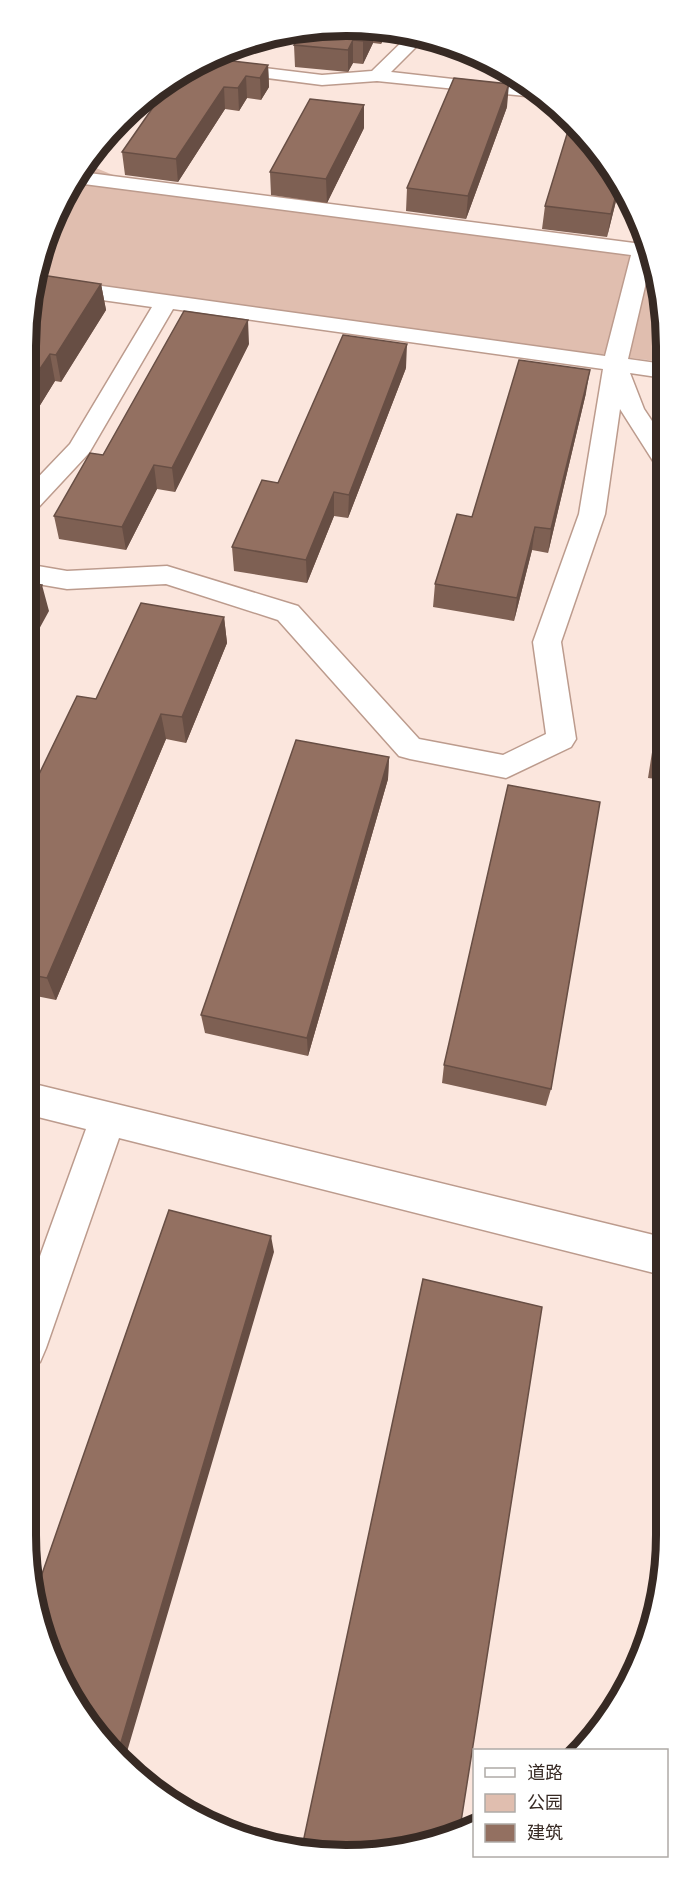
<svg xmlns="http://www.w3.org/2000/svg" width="692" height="1881" font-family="'Source Sans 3','Noto Sans SC',sans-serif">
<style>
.green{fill:#e0beaf}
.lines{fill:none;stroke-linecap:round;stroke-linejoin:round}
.minor-casing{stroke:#bc9b8d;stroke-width:3}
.minor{fill:#fff;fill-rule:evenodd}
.wall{fill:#7e6053}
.shaded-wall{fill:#674e44}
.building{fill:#937061;stroke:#674e44;stroke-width:1.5}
.rim{fill:none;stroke:#372a24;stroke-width:8}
</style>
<rect width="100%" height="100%" fill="#fbe6dd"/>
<path class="green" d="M136 112 96 168 152 191 649 255 664 304V362L34 285 37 263 92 151Z"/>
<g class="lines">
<g class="minor-casing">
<path id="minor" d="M409 35 427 36 391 72 533 88 546 98 377 81 322 85 188 68 207 61 322 75 372 71Z
M81 172 634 243 638 237 643 235 651 261 628 359 664 364V378L630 373 644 409 664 439V466L655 464 620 409 605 514 561 642 576 739 571 747 506 778 410 759 399 756 278 620 166 584 67 589 26 582V564L67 571 167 566 298 606 419 739 503 755 546 734 533 642 579 514 603 369 173 309 89 453 35 511 26 513V490L70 444 152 307 59 294 51 292 48 287 51 282 59 280 605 356 631 255 76 183Z
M26 1082 666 1238V1276L119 1138 46 1348 40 1362 26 1368V1295L86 1129 26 1114Z"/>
</g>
<use href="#minor" class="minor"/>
</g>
<path class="wall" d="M313 29 386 34 381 44 373 43 363 64 353 63 348 72 295 67 294 45 310 34Z
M268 65 269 87 261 100 247 98 239 111 225 109 178 182 125 175 122 152 186 82 206 70Z
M507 107 466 219 406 211 407 188Z
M364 128 327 203 271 195 270 172Z
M587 135 620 185 607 237 542 229 545 206Z
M101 284 106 310 61 382 55 381 34 415 26 414V415V346Z
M249 344 175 492 157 489 126 550 59 539 54 516 103 455Z
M406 368 348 518 334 516 307 583 234 571 232 547 278 483Z
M586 393 548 553 532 550 514 621 433 607 435 584 472 517Z
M224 617 227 643 186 743 166 739 56 1000 26 994V801L96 699Z
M665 669V780L648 778Z
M389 757 388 779 308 1056 205 1033 201 1015Z
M444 1065 551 1089 546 1106 442 1083Z"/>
<path class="shaded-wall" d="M367 32 373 33V43L363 64V41Z
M382 33 386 34 381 44Z
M353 40V63L348 72V50Z
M268 65 269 87 261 100 260 78Z
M246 76 247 98 239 111 238 88Z
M509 84 507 107 466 219 468 196Z
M224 87 225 109 178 182 176 159Z
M364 105V128L327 203 326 179Z
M619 183 620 185 607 237 611 214Z
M101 284 106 310 61 382 56 355Z
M248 320 249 344 175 492 172 468Z
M407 344 406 368 348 518 349 495Z
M50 354 55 381 34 415 27 388Z
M590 370 586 393 548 553 551 529Z
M154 465 157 489 126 550 122 527Z
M334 492V516L307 583 306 560Z
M535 527 532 550 514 621 517 598Z
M42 585 49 611 26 653V614Z
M224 617 227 643 186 743 182 717Z
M161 714 166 739 56 1000 47 978Z
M389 757 388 779 308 1056 307 1038Z
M271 1236 274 1252 124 1762 117 1756Z"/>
<path class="building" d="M313 29 367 32 363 41 353 40 348 50 294 45 301 33 310 34Z
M215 59 268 65 260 78 246 76 238 88 224 87 176 159 122 152 172 80 186 82 195 68 206 70Z
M454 78 509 84 468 196 407 188Z
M310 99 364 105 326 179 270 172Z
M571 121 587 135 619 183 611 214 545 206Z
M35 274 101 284 56 355 50 354 27 388H26V346Z
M184 311 248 320 172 468 154 465 122 527 54 516 90 453 103 455Z
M343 335 407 344 349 495 334 492 306 560 232 547 262 480 278 483Z
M519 360 590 370 551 529 535 527 517 598 435 584 457 514 472 517Z
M26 582 42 585 26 614Z
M141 603 224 617 182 717 161 714 47 978 26 974V801L77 696 96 699Z
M665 691V758L655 756Z
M296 740 389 757 307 1038 201 1015Z
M508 785 600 802 551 1089 444 1065Z
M169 1210 271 1236 117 1756 105 1746 43 1638 35 1594Z
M423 1279 542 1307 460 1828 409 1849 304 1853 301 1852Z"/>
<path d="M0 0H692V1881H0ZM346 36H346A310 310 0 0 1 656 346V1535A310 310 0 0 1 346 1845H346A310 310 0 0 1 36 1535V346A310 310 0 0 1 346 36Z" fill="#fff" fill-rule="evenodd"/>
<path class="rim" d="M346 36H346A310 310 0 0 1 656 346V1535A310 310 0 0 1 346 1845H346A310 310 0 0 1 36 1535V346A310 310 0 0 1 346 36Z"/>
<rect x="473" y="1749" width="195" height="108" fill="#ffffff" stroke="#afaaa7" stroke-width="1.5"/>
<rect x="485" y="1768" width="30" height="9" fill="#ffffff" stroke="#afaaa7" stroke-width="1.5"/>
<text x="527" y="1779" font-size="18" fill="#372a24">道路</text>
<rect x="485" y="1794" width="30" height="18" fill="#e0beaf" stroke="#afaaa7" stroke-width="1.5"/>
<text x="527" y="1809" font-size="18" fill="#372a24">公园</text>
<rect x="485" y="1824" width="30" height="18" fill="#937061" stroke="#afaaa7" stroke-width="1.5"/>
<text x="527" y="1839" font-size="18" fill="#372a24">建筑</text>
</svg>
